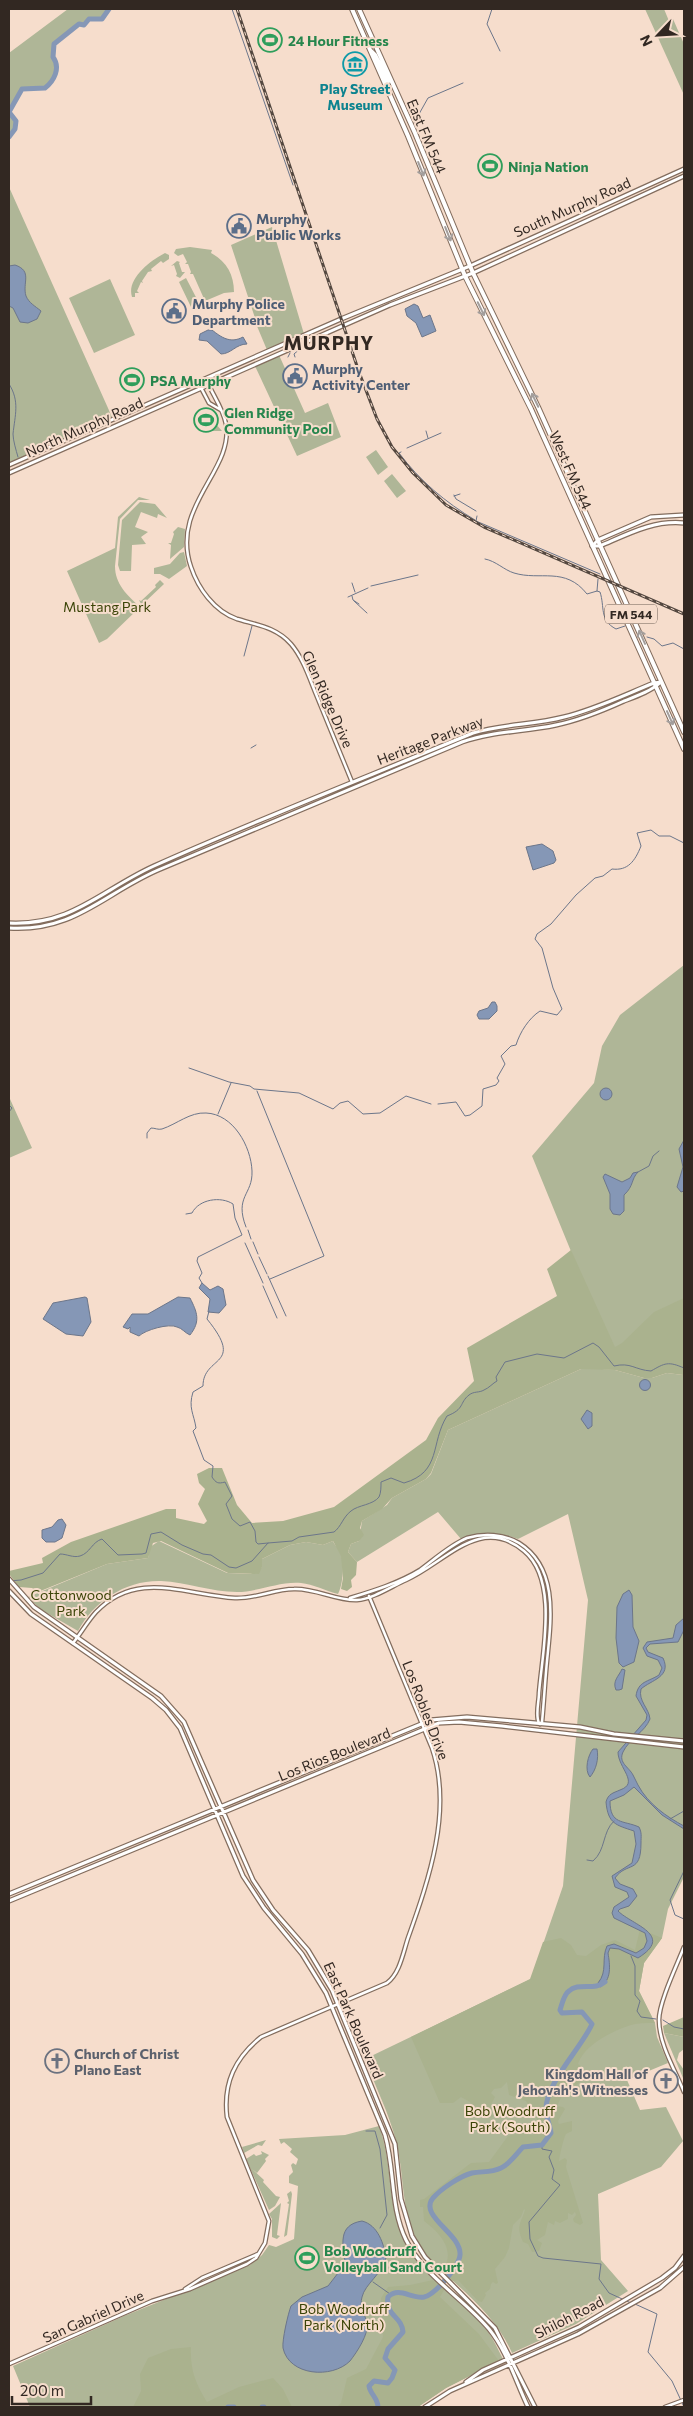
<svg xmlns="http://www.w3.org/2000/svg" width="693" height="2416" font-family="Commissioner,sans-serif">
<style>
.green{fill:#afb697}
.forest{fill:#aab28e}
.water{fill:#8597b6;stroke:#6c768a}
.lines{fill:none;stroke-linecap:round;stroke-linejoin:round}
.stream{stroke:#6c768a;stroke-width:1}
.river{stroke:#8597b6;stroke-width:5}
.tertiary-casing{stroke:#836d5e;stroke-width:5}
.secondary-casing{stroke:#836d5e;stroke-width:5.5}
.primary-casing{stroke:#836d5e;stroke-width:6}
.tertiary{stroke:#fff;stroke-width:2.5}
.secondary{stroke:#fff;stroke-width:3}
.primary{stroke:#fff;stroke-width:4}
.rail-casing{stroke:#544840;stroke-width:3}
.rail{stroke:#f6ddcc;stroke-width:1;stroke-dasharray:4;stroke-linecap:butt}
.oneway{stroke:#a39e9c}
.labels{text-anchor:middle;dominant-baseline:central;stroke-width:4;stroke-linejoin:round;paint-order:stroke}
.shield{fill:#f6ddcc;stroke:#6d5e55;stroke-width:1}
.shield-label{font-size:12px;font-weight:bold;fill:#322822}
.leisure-label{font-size:14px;font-weight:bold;fill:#27864d;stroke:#f6ddcc;text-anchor:start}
.culture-label{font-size:14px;font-weight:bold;fill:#0d838f;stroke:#f6ddcc}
.street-label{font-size:14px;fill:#322822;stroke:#f6ddcc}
.service-label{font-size:14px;font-weight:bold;fill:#4e5e75;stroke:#f6ddcc;text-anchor:start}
.park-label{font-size:14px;fill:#3b4407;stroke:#f6ddcc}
.worship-label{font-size:14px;font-weight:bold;fill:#5b616d;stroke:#f6ddcc;text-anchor:start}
.district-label{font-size:19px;font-weight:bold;letter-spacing:1px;fill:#322822;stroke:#f6ddcc}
</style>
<rect width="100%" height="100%" fill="#f6ddcc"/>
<path class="green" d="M68 9H109L102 19H89L84 25 79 24 54 44 53 57C60 68 54 81 45 88L22 89 9 112V53Z
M645 9H664L669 21 673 19 684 44V95Z
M9 112 16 121 15 129 9 137Z
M9 187 112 417 11 462 9 461Z
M272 227 304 334 267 350 254 319 255 318 231 245Z
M190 247 212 250 211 253C226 261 234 274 234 292L224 293 205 301 193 274H190L191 272 188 264H185L187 262 183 254 178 256 174 253 176 249Z
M165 253 169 255V259L163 263 161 261 151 269 152 271 148 272 142 281 143 283 141 282 137 291 139 293H135V297H132C126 279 151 260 165 253Z
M177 261 180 262 179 263 182 272H185L180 278 176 276 177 274 174 265 171 266Z
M186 278 199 303 196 305 195 303 192 304 193 306 191 307 179 282Z
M110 279 135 335 94 353 69 298Z
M279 355 305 413 328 403 341 437 297 456 255 366Z
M212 409 215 423 222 431H207L194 417Z
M376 450 388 467 378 475 366 457Z
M392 474 406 491 397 498 384 481Z
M139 497 150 500H138L120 519 115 566C115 584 127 595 140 607L107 639 99 643 67 571 115 548 118 517Z
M140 502 155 504 167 518 158 514 157 518 141 512 135 527 148 532 141 537 146 544 132 545 131 571H120L118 565 122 520Z
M178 527 185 529 184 547 170 559 171 545 168 543H171L174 534 173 532Z
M184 552 187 566 169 579 160 574H154V568L170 564 180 553Z
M160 580 164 584 144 603 141 604 139 600 141 601 156 587 155 585Z
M684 965V1304L613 1354 532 1156 594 1083 602 1046 620 1015Z
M10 1099 32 1148 9 1158V1101Z
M589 1368 615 1370 644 1378H652L667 1373 683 1375 684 1379V1877L668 1909 662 1938 644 1963 639 1991 655 2023 657 2037 668 2063 627 2080 640 2110 666 2107 683 2141 661 2167 598 2194 601 2260 628 2291 576 2324 512 2353C499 2323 476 2302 452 2280 440 2269 427 2258 419 2244 400 2211 405 2176 396 2141 389 2113 375 2086 365 2059L531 1979 563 1886 588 1600 568 1514 518 1539C499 1532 481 1532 461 1539L438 1512 357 1562 348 1552 351 1544 359 1541 362 1521 387 1505 392 1498 426 1479 431 1474 448 1430 581 1369Z
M159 1541 227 1573 251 1574 262 1567V1559L290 1545 306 1542 323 1545 333 1541C335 1546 337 1546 340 1551 345 1561 343 1585 338 1594 326 1591 313 1584 301 1583 280 1581 258 1592 237 1592 211 1592 187 1582 161 1581 126 1580 94 1601 78 1631L40 1609 28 1597 107 1564 148 1558 150 1547Z
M664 2033 684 2037V2049L679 2053 677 2060 684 2070 683 2078Z
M379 2126C394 2166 386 2210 408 2247 426 2278 458 2297 482 2324 491 2334 497 2347 503 2359L446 2388 418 2407H30L13 2366 124 2316 250 2265 262 2255 269 2245 276 2247 294 2239 298 2186 289 2183V2176L293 2172 291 2165 293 2163 296 2165 298 2159 290 2152 292 2149 284 2142 281 2144 279 2139 345 2135Z
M266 2140 262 2146 258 2145 244 2153 242 2147Z
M261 2151 269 2155 265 2159 266 2161 257 2173 252 2169 264 2180 263 2182 276 2196 280 2197 275 2206 269 2210 246 2159 254 2154 256 2156 262 2154Z
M291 2191 292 2194 287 2235 284 2237 289 2204 287 2203 289 2201 287 2194Z
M281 2203 277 2235 280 2236 277 2239 272 2237V2219L269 2214Z"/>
<path class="forest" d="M571 1250 615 1347 622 1343 654 1312 684 1298V1379L683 1375 667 1373 652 1378H644L615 1370 581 1369 448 1430 431 1473 426 1479 392 1498 382 1509 362 1521 360 1528 364 1535 359 1541 351 1544 348 1552 357 1562 356 1575 351 1580 352 1587 347 1591 341 1589 343 1578 341 1556 333 1541 323 1545 306 1542 290 1545 262 1559V1567L259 1574 228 1573 161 1541 153 1543 148 1558 107 1564 38 1592 32 1588 19 1587 9 1574V1571L43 1563 42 1558 71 1542 166 1509H176V1518L204 1524 207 1521 198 1504 205 1489 199 1483 197 1474 209 1468H222L237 1505 252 1523 283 1521 334 1507 426 1440 438 1418 474 1381 467 1348 557 1296 547 1269Z
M640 1929 662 1938 644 1963 639 1991 655 2023C647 2023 638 2023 631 2025 612 2031 584 2045 578 2064L584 2069V2079L576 2085 566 2087 557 2106 563 2107 565 2109 558 2121 559 2124 572 2121V2131L566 2134C563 2140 560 2154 559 2161L565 2158 567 2160 566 2167 583 2223 580 2225 574 2222 573 2219 576 2215 575 2212 572 2215 568 2213V2219L560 2223 555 2221 554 2225 548 2222 545 2235 537 2240 542 2243 539 2251 532 2252 528 2244 523 2242C516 2226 520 2225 525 2210L524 2209 521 2217 513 2225 509 2248 505 2257 495 2269 498 2283 496 2284 493 2282 491 2284 490 2289 485 2293 486 2295 482 2302 478 2301 458 2280 453 2281 442 2271C457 2251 440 2233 424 2221L423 2207H420V2200L424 2199 471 2163 489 2162 508 2136 520 2133 532 2135 534 2134 538 2121 526 2101 509 2095 507 2082 501 2088 494 2089 491 2093 495 2097 491 2105 493 2117 489 2118 474 2110 470 2102 461 2097 453 2103H440L411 2037 530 1979 543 1942 561 1938 571 1945 577 1955 586 1956 601 1945 615 1940 635 1950Z
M684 2017V2037L664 2033 663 2026Z
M433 2280 444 2290 440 2297 479 2334 499 2361 446 2388 418 2407H337L341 2403 347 2378 366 2369 383 2337 381 2298 388 2287 410 2285Z
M191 2347C190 2369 195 2383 207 2402L239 2387 273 2378 283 2389 292 2407H133L141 2391 140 2374 148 2358 171 2349Z"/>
<path class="water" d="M15 265C33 271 22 283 26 296 29 303 35 306 41 311L37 319 28 323 20 322 13 308 9 306V266Z
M414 304 418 306 423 318 430 315 436 331 422 337 416 323 407 316 405 309Z
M208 330H212C221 337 230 344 243 337L247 344C236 344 231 354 221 354L207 341 199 340 200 334Z
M542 844 553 851 556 860 554 863 533 870 526 847Z
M492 1002H495L497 1006V1011L489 1019H479L477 1015 479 1011 488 1008Z
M600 1094a6 6 0 1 1 12 0a6 6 0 1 1-12 0Z
M684 1140V1191L681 1192 677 1187 683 1167 679 1149Z
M638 1172C631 1179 634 1186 624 1195V1211L620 1215 613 1214 610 1209V1194L603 1177 605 1174 622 1182 630 1178 633 1173Z
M202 1283 210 1290 218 1286 223 1289 226 1305 219 1313 208 1312 210 1299 199 1288Z
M85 1297 87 1298 91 1322 83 1336 66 1334 43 1319 53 1303Z
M178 1297 190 1298C197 1312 201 1321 190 1335 185 1333 182 1328 177 1327 169 1323 145 1330 139 1336L130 1332V1327L128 1329 123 1327 132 1314H148Z
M639.5 1385a5.5 5.5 0 1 1 11 0a5.5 5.5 0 1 1-11 0Z
M587 1410 592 1413V1426L588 1429 581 1419Z
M62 1519 66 1525 62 1538 55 1542H46L42 1538V1530L52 1527 58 1520Z
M629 1590 632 1595 633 1627 639 1641 634 1662 623 1667 619 1663 616 1638 617 1607 623 1594Z
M684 1618V1630L678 1642 650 1644 646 1648 648 1652 663 1658C672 1677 651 1680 641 1689 638 1701 649 1708 650 1719 645 1732 629 1739 623 1752 618 1763 629 1767 633 1775 635 1778 636 1782 638 1785 648 1804 667 1817 684 1826V1829L662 1815 634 1787 624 1795 610 1801C610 1825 623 1820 639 1827 642 1833 641 1836 641 1843 641 1875 627 1861 615 1878L620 1884 633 1889 637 1896 629 1906 620 1909 618 1911C632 1925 675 1935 638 1958L619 1949 610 1948 608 1953C610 1965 612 1980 600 1987L598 1983C608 1971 601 1959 607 1946L614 1944 636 1953 644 1948 647 1941 645 1933 614 1918 612 1913 614 1907 629 1897 627 1892 615 1887 612 1876 632 1863 636 1844 634 1831C616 1825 608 1824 606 1802 608 1794 613 1793 620 1790 640 1783 618 1768 618 1752L646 1720 647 1715 636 1696C638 1681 648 1682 659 1675L662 1668 658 1660 647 1656 643 1648 647 1642 673 1638 676 1625Z
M622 1669 625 1670 622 1689 619 1690H616C612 1681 619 1676 622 1669Z
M593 1749H597C599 1759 596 1770 590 1777 584 1770 588 1755 593 1749Z
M362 2221C378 2225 384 2244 386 2258 382 2274 365 2284 362 2297 359 2307 365 2314 367 2323 369 2334 357 2352 350 2361 332 2379 289 2376 283 2348 282 2340 288 2314 291 2306L302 2297 328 2286 345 2264C343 2245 337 2225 362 2221Z"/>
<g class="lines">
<path class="stream" d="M232 9 293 185
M492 9 487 24 500 51
M414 123 428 98 463 83
M288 357 290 353
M295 357 294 354 301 348
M9 384C20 401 15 415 13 434 13 440 16 450 18 457
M426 431 428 438
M407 448 441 433
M401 452 399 453C420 481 445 502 475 520
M454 495 456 499 476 511
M454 496 460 494
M477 516 476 521 600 574
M485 559C496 561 504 570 514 573 540 581 565 566 587 594L597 591 600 592C605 607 599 620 616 629L625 626
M352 583 355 592
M371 586 418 575
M597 591 598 579
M352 596 353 600 359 604
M348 597 368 588
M354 601 367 613
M647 637 654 639 662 646 673 643 684 649
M244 656 252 626
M251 748 256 745
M189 1068 229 1082 250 1086 254 1089 299 1093 333 1109 340 1103 348 1101 363 1114 380 1113 406 1096 431 1104
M257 1091 324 1256 270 1279
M438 1104 456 1102 465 1116 470 1115 482 1106 483 1089 496 1085 499 1081 497 1078 505 1064 501 1056 511 1046 516 1045C520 1032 529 1018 540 1011L557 1015 562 1009 553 988 542 948 535 939 537 934 551 924 576 895 595 878 603 876 612 869C628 871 635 861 641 846L637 833 651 830 659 836H670L684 843
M9 1105 12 1108 9 1112
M218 1114 231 1083
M147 1138V1133L151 1128C155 1128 158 1130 162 1129 177 1124 190 1112 206 1113 233 1114 251 1146 252 1171 253 1195 234 1196 246 1227
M638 1172 649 1166 653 1156 659 1151
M186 1214 192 1213C199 1199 221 1196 233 1204L235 1218 242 1235 198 1257 197 1261 202 1273 199 1278 202 1283
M248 1230 251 1239
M253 1242 258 1254
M245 1243 263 1283
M259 1257 267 1274
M268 1276 286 1316
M263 1286 277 1318
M209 1311 207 1319C246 1367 203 1355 203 1386L193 1392C188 1408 194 1414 196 1428L193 1431 204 1460 213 1466 212 1477C216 1483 218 1484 225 1482L232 1496 226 1504 232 1519 240 1526 250 1522 255 1531 256 1542 258 1544 268 1543
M9 1581 21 1580 43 1573 60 1554C67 1554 73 1558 80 1556 90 1553 92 1542 102 1539L118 1555 142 1554 146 1553 151 1534 161 1532 182 1545 203 1554 211 1555 229 1567 236 1568 252 1561 268 1543 292 1541 299 1537 334 1532C341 1527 343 1517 351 1511 358 1505 373 1505 379 1497 381 1493 381 1487 381 1482L391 1478 404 1483C442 1472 430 1443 447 1416 465 1409 459 1403 469 1395 474 1391 479 1393 484 1390 489 1388 493 1383 497 1381L496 1377 505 1362 537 1354 564 1358 593 1343 599 1347 614 1366C631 1362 635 1370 651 1371 665 1363 668 1361 684 1368
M670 1819 684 1811
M587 1860 593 1861C606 1850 602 1832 614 1821
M684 1871 670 1900 675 1915 684 1919
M631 1956 635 1966V1995L640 2001 637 2011 641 2017 656 2019
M663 2020 674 2027 684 2029
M366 2131H375L380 2149 387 2215 380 2228
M542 2145V2149L552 2151 549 2157 554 2170 552 2179 560 2185 529 2222 530 2239 538 2256 543 2258 601 2264 599 2279 609 2293 631 2303
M373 2282 390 2294
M635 2304 657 2314 648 2352 672 2381 684 2407"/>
<path class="river" d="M9 112 22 89 45 88C54 81 61 68 53 57L54 44 79 24 84 25 89 19H102L109 9
M9 112 16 121 15 129 9 137
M228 2407H234
M262 2407H264
M378 2407C378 2398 370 2394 369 2386L374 2381 388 2383 392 2378 395 2370 385 2358 388 2349 403 2332C402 2316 385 2316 388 2297 399 2286 411 2299 424 2297 435 2295 459 2266 460 2255 462 2234 418 2216 433 2198 441 2189 460 2176 472 2173 482 2171 491 2173 501 2168 510 2164 517 2153 523 2147L542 2145 551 2133C550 2125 546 2117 546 2110 545 2084 582 2047 592 2024L582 2012 562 2013 560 2010C562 2004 564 1994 569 1991 578 1982 595 1991 605 1982"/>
<g class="tertiary-casing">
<path id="tertiary" d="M206 379C212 394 223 408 226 424 234 471 170 506 191 567 198 588 214 611 237 619 257 625 276 627 291 644 303 658 309 677 316 694 328 724 340 753 352 782
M198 382 209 403 221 410
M350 1598C373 1591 399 1583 420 1570 435 1559 450 1545 467 1538 484 1533 504 1534 519 1543 559 1568 551 1620 547 1661 545 1681 544 1701 542 1722L540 1724
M73 1643C81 1633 87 1622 96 1612 137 1569 185 1595 235 1598 256 1599 274 1589 294 1589 316 1588 336 1601 357 1600 373 1599 392 1586 406 1580 445 1563 480 1514 524 1551 559 1580 542 1653 539 1693 539 1702 535 1715 539 1723
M684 1947C677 1965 659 2002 659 2020 659 2044 675 2070 684 2092
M185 2289 202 2278 258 2254
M9 2364 152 2301 190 2289 247 2264 256 2258 265 2243 269 2221 227 2117C223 2083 235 2058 261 2037L387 1983C400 1973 403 1953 408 1938 429 1879 453 1810 432 1748L369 1596
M665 2407 684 2400"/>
</g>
<g class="secondary-casing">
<path id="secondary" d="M9 465 341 319 470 266 684 169
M9 473 390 305 473 273 684 176
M592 546 598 540 651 517 684 515
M593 546H600C628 534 653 520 684 523
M9 923C72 926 101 890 154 866 259 819 367 777 473 733 503 724 534 725 564 717 596 709 624 695 654 683L661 682
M9 928C74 932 103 894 158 870 259 828 360 784 462 742 493 731 524 732 556 725 580 720 602 711 624 701 637 696 651 691 661 682
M9 1579 34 1607 161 1696 184 1722 253 1880 273 1910 308 1950 332 1990 395 2144 401 2199 412 2236 425 2257 495 2328 535 2407
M9 1591 31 1614 152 1698 166 1710 180 1728 243 1876 264 1908 302 1954 326 1993 385 2135C395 2170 390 2207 406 2240 424 2276 463 2298 489 2329 507 2351 516 2382 528 2407
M9 1894 431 1720 467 1717 580 1727 614 1734 684 1741
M9 1901 439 1723 459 1722 502 1726 684 1747
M466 2382 483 2370 579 2327 662 2278 675 2268 684 2256
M425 2407 450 2391 578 2334 660 2288 684 2267"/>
</g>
<g class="primary-casing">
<path id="primary" d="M352 9 408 136 465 276 531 409 684 749
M359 9 415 133 473 273 538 407 684 732
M371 51 375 55 388 81 391 80"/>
</g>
<use href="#tertiary" class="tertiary"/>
<use href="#secondary" class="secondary"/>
<use href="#primary" class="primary"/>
<g class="rail-casing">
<path id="rail" d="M237 9 359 372 377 419 392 447 413 473 446 505 484 527 684 614"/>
</g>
<use href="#rail" class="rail"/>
</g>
<defs><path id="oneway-shaft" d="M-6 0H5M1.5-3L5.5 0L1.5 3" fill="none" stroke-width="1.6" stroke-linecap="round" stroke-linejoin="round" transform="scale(1.25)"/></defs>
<g class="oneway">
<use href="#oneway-shaft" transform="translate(421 169) rotate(68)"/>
<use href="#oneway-shaft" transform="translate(448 234) rotate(68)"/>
<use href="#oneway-shaft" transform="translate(481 309) rotate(64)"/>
<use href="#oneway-shaft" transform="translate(535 400) rotate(-116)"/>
<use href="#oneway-shaft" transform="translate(642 637) rotate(-114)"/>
<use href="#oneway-shaft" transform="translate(670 718) rotate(66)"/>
</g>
<defs>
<g id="stadium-ring" transform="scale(1.25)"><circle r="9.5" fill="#f6ddcc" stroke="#2e9e5b" stroke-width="1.5"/><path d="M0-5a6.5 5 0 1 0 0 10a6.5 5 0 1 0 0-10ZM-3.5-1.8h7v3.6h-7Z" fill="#2e9e5b"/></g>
<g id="museum-ring" transform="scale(1.25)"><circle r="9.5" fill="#f6ddcc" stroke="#0f9aa8" stroke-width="1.5"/><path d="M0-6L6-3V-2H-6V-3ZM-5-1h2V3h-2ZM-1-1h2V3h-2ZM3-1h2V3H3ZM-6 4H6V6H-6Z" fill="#0f9aa8"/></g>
<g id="civic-ring" transform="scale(1.25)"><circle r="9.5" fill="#f6ddcc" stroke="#5c6f8a" stroke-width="1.5"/><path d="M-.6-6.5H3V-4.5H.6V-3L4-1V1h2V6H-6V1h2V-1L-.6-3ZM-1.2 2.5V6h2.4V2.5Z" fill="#5c6f8a"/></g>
<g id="church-ring" transform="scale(1.25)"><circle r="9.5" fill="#f6ddcc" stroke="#6b7280" stroke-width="1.5"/><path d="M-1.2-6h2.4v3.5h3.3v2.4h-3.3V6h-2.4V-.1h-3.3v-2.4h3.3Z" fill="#6b7280"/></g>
</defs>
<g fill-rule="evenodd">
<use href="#stadium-ring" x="270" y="40"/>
<use href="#museum-ring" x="355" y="64"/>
<use href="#stadium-ring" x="490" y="166"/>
<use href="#civic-ring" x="239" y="226"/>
<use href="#civic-ring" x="174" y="311"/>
<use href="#civic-ring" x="295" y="376"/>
<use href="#stadium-ring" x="132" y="380"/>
<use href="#stadium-ring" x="206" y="420"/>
<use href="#church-ring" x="57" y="2061"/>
<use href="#church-ring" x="666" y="2081"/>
<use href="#stadium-ring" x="307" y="2258"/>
</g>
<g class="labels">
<rect class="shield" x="605" y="604.5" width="52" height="19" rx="4"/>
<g class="shield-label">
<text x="631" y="614">FM 544</text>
</g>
<g class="leisure-label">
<text x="288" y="40">24 Hour Fitness</text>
<text x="508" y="166">Ninja Nation</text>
<text x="150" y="380">PSA Murphy</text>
<text x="224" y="412">Glen Ridge<tspan x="224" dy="16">Community Pool</tspan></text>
<text x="324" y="2250">Bob Woodruff<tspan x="324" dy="16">Volleyball Sand Court</tspan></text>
</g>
<g class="culture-label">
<text x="355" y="88">Play Street<tspan x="355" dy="16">Museum</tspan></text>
</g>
<g class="street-label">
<text transform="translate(427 136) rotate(67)">East FM 544</text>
<text transform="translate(572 207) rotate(-24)">South Murphy Road</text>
<text transform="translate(84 427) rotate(-24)">North Murphy Road</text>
<text transform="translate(571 470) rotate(66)">West FM 544</text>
<text transform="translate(328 699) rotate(66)">Glen Ridge Drive</text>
<text transform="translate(430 740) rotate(-21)">Heritage Parkway</text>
<text transform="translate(426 1710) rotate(69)">Los Robles Drive</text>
<text transform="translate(334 1754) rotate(-22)">Los Rios Boulevard</text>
<text transform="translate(354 2020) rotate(66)">East Park Boulevard</text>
<text transform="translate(93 2316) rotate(-24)">San Gabriel Drive</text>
<text transform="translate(569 2317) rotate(-27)">Shiloh Road</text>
</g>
<g class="service-label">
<text x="256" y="218">Murphy<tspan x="256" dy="16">Public Works</tspan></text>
<text x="192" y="303">Murphy Police<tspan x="192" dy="16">Department</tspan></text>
<text x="312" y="368">Murphy<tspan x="312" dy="16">Activity Center</tspan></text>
</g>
<g class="park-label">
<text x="107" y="606">Mustang Park</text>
<text x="71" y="1594">Cottonwood<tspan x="71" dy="16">Park</tspan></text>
<text x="510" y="2110">Bob Woodruff<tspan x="510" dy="16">Park (South)</tspan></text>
<text x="344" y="2308">Bob Woodruff<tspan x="344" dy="16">Park (North)</tspan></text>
</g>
<g class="worship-label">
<text x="74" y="2053">Church of Christ<tspan x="74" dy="16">Plano East</tspan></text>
<text x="648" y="2073" text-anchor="end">Kingdom Hall of<tspan x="648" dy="16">Jehovah's Witnesses</tspan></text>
</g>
<g class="district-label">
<text x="329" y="342">MURPHY</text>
</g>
</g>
<rect width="693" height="2416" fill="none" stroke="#322822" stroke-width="20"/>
<g transform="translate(658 35) rotate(245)" stroke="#f6ddcc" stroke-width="4" paint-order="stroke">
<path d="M0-4L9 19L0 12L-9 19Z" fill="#322822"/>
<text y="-8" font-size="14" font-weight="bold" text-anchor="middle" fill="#322822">N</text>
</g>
<path d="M12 2396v8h79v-8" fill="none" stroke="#322822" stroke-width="2.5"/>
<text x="20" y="2396" font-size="15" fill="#322822" stroke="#f6ddcc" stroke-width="4" paint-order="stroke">200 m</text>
</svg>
